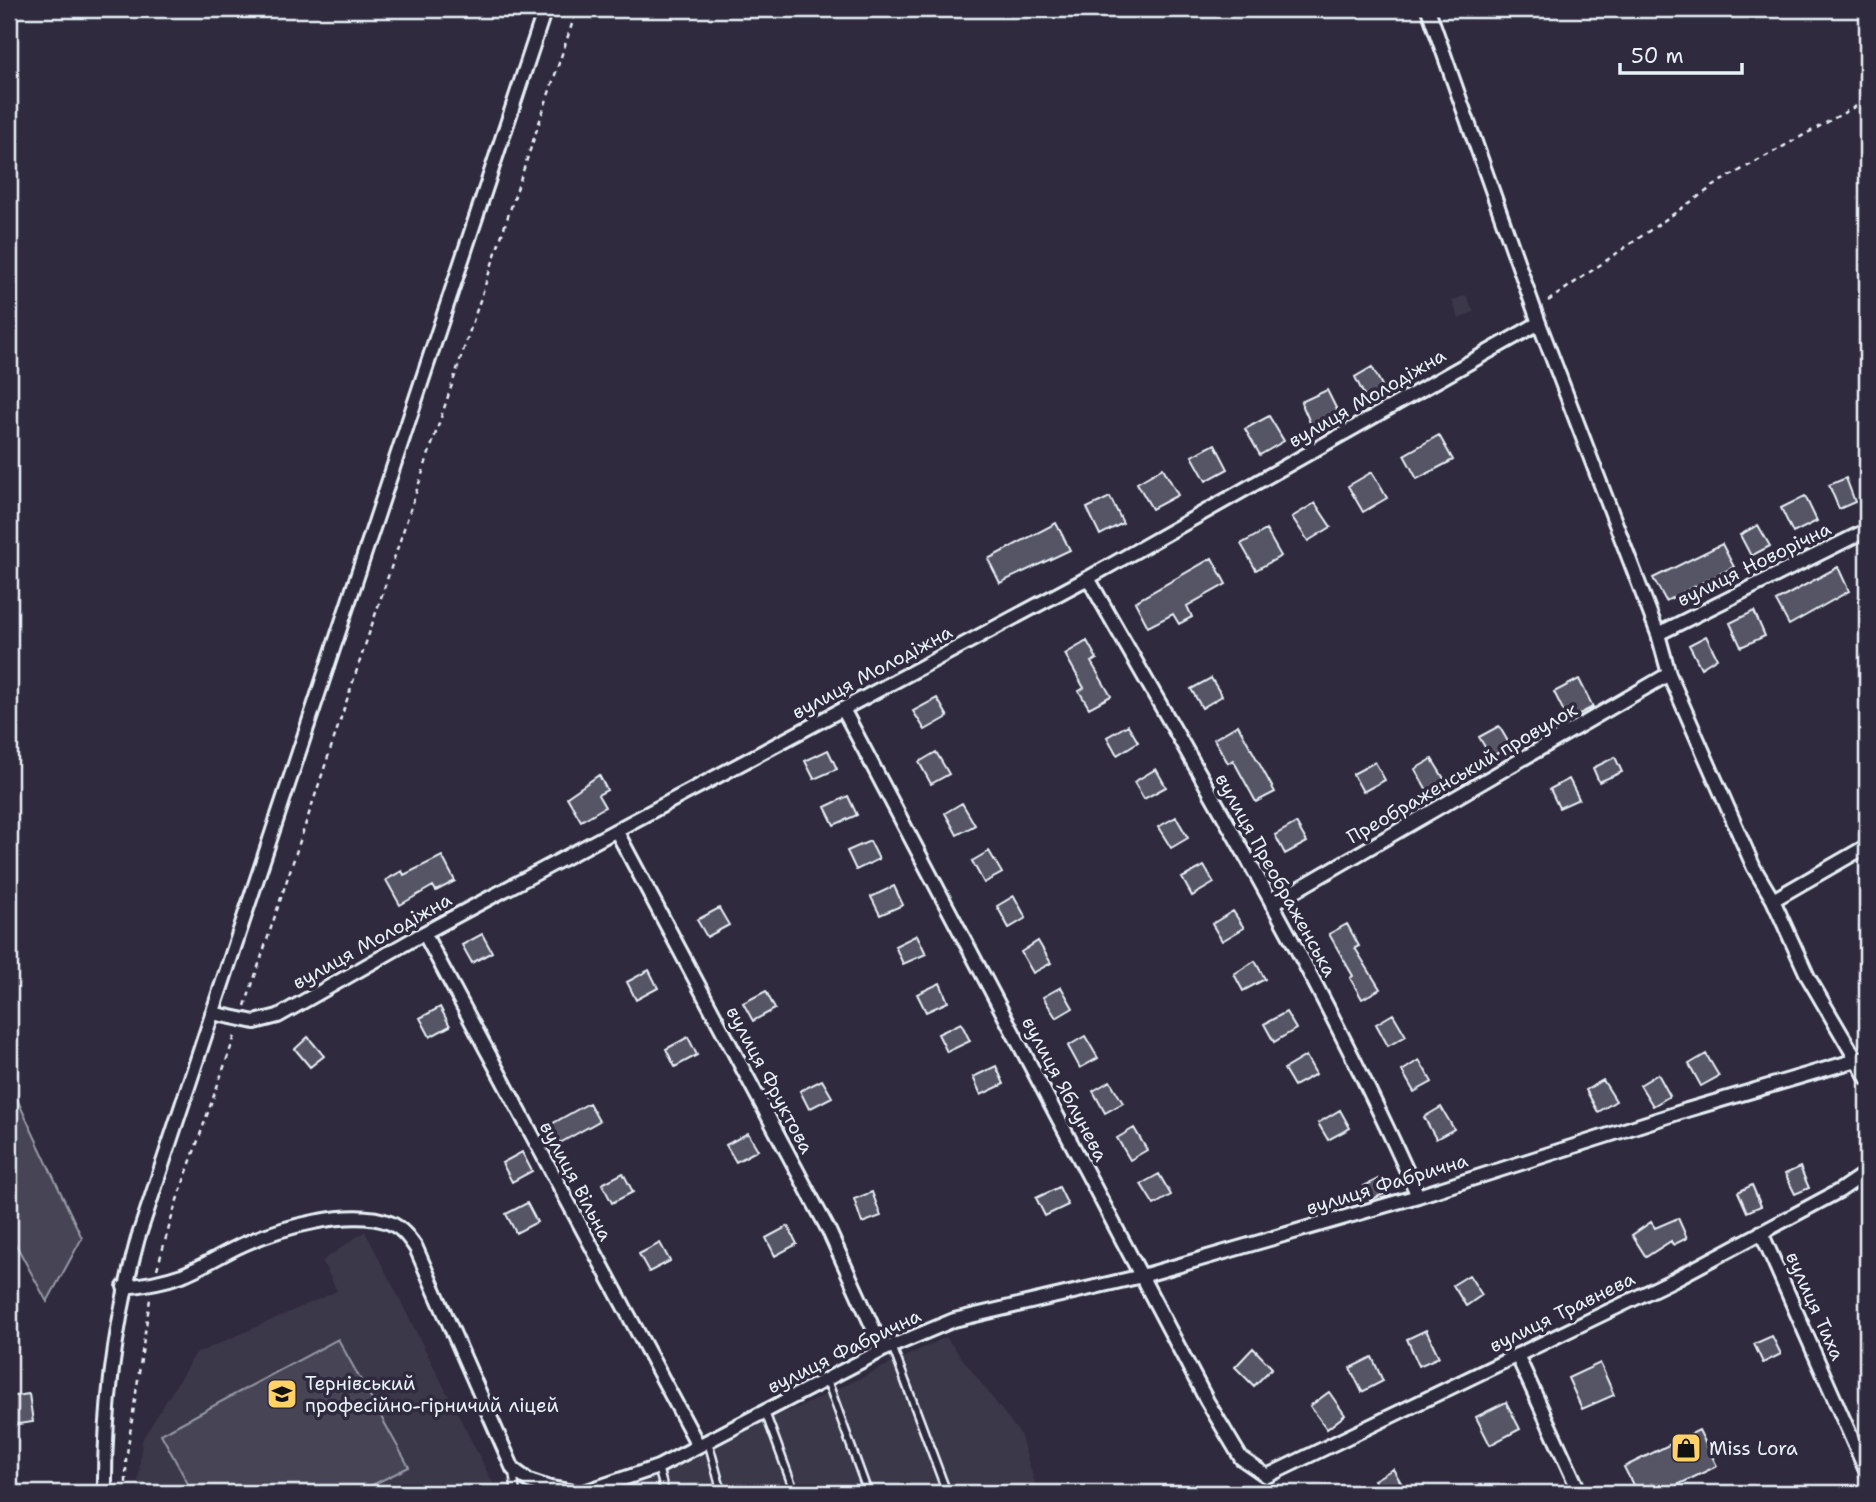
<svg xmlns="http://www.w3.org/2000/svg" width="1876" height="1502" font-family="'Shantell Sans',sans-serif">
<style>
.built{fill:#3b3749}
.green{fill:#464455;stroke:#979aa6;stroke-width:2}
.building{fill:#575565;stroke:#e8f1f8;stroke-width:2}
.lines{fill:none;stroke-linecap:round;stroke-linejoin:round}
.lane-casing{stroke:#e8f1f8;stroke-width:11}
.street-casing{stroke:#e8f1f8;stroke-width:18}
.path{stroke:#e8f1f8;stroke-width:2.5;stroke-dasharray:5 5;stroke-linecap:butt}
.lane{stroke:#2f2a3d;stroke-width:6}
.street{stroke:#2f2a3d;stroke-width:12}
.labels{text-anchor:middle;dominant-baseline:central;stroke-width:7;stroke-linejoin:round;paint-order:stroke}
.street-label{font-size:19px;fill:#e8f1f8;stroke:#2f2a3d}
.poi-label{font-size:19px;fill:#e8f1f8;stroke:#2f2a3d;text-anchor:start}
</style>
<rect width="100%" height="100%" fill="#2f2a3d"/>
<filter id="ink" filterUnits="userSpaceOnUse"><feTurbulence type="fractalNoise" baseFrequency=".0143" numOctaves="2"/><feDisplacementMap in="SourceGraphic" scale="14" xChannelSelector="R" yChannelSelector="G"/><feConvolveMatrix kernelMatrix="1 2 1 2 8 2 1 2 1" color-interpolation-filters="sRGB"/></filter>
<g filter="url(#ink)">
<path class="built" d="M1466 295 1474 312 1459 319 1452 301Z
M365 1231 494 1485 505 1493H137L142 1440 195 1354 337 1291 322 1261Z
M946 1337 1020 1434 1038 1493H611L707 1440 804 1405Z"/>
<path class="green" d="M9 1082 82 1238 47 1302 9 1232Z
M338 1339 409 1467 356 1493H193L161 1434Z"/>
<path class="building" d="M1372 367 1384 389 1366 399 1355 377Z
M1327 390 1338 412 1311 425 1301 402Z
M1269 416 1284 441 1260 455 1245 429Z
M1439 435 1453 460 1417 479 1404 455Z
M1215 444 1228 469 1206 481 1192 456Z
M1163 468 1178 495 1152 509 1137 483Z
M1372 472 1387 498 1363 512 1348 486Z
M1846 478 1855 502 1839 509 1829 485Z
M1805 496 1817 521 1793 533 1781 508Z
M1110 497 1123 523 1100 535 1087 508Z
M1315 503 1331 527 1308 541 1292 517Z
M1056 523 1070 550 1000 583 988 559Z
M1758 525 1770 546 1751 556 1740 535Z
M1266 530 1281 556 1256 570 1241 544Z
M1722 544 1734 567 1666 601 1653 578Z
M1212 558 1226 584 1187 606 1192 617 1179 624 1173 614 1148 627 1135 602Z
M1838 567 1849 591 1789 625 1776 601Z
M1754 611 1765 636 1741 647 1730 623Z
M1706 636 1717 658 1701 668 1689 645Z
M1087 641 1097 659 1091 662 1111 696 1089 708 1079 691 1084 688 1065 654Z
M1211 678 1222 696 1202 708 1191 689Z
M1579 679 1593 707 1568 720 1554 692Z
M937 698 948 717 925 730 913 711Z
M1128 725 1138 742 1117 755 1107 737Z
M1238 725 1275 792 1256 802 1233 760 1228 763 1214 739Z
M1499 726 1510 745 1491 757 1479 737Z
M828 750 837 769 814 779 805 761Z
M936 752 949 774 931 784 919 762Z
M1615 757 1622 772 1599 782 1593 768Z
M1432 759 1446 782 1428 792 1415 769Z
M1375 762 1385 780 1363 792 1353 774Z
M1156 769 1166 787 1144 799 1134 782Z
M599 775 607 790 598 795 605 807 581 821 567 797Z
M1569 779 1579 799 1559 808 1550 789Z
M848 796 857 815 834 825 825 807Z
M962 803 975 825 957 835 945 813Z
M1176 817 1188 838 1171 848 1158 827Z
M1296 823 1307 842 1285 854 1275 835Z
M870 841 879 859 856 870 847 851Z
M989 851 1002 873 984 883 972 861Z
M442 856 455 881 436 891 433 886 400 905 386 880 402 871 404 875Z
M1204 866 1214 883 1192 896 1182 878Z
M894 886 903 905 880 915 871 897Z
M1014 896 1026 918 1009 928 997 906Z
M719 908 729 925 707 937 697 920Z
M1233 911 1244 928 1222 941 1212 924Z
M1347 924 1359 946 1355 948 1380 989 1362 999 1350 978 1353 976 1329 934Z
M482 934 492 952 472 963 462 945Z
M917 935 926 954 903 964 895 946Z
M1038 941 1051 963 1033 973 1021 952Z
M1255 961 1265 979 1243 991 1234 974Z
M649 970 658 988 636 1000 627 982Z
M940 983 948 1002 926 1012 917 994Z
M1061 987 1073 1008 1056 1018 1043 997Z
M766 991 775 1009 753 1021 743 1003Z
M440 1007 450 1026 430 1037 420 1018Z
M1286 1012 1296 1029 1274 1042 1264 1024Z
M1393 1014 1406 1036 1388 1046 1376 1024Z
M961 1023 970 1041 947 1052 938 1034Z
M1085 1036 1098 1058 1080 1068 1068 1046Z
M308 1037 324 1056 310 1067 295 1049Z
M688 1037 697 1055 675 1067 666 1049Z
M1706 1054 1719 1076 1701 1086 1689 1064Z
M1306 1056 1316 1074 1294 1086 1284 1069Z
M1419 1060 1432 1082 1414 1092 1402 1071Z
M996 1066 1004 1084 981 1095 973 1077Z
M1658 1074 1670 1096 1653 1106 1640 1085Z
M822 1080 832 1097 809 1109 800 1091Z
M1603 1080 1616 1101 1598 1112 1586 1090Z
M1110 1081 1123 1103 1105 1113 1093 1091Z
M589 1103 599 1121 560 1143 550 1125Z
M1441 1107 1454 1129 1436 1139 1424 1117Z
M1340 1110 1350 1128 1328 1140 1318 1123Z
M1134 1128 1147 1150 1130 1160 1117 1138Z
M748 1133 758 1150 736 1162 726 1145Z
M522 1152 532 1171 512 1182 502 1163Z
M1800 1167 1809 1188 1795 1194 1785 1174Z
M623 1173 633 1192 612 1203 602 1184Z
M1159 1174 1171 1195 1154 1205 1141 1184Z
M1382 1177 1389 1192 1370 1200 1364 1186Z
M1752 1185 1761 1206 1747 1212 1738 1192Z
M1059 1187 1068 1205 1045 1216 1036 1198Z
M872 1192 881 1216 862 1223 854 1199Z
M527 1203 537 1222 516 1233 506 1214Z
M1678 1218 1687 1238 1673 1245 1671 1241 1646 1257 1632 1235 1651 1222 1655 1228Z
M788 1226 797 1244 775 1256 766 1238Z
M660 1243 670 1261 649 1272 639 1254Z
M1469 1275 1482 1295 1466 1306 1453 1285Z
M1426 1330 1439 1357 1419 1366 1407 1339Z
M1772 1336 1781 1354 1763 1363 1754 1344Z
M1253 1348 1272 1368 1254 1386 1235 1367Z
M1372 1357 1383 1381 1362 1392 1350 1368Z
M1600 1363 1614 1395 1582 1409 1568 1378Z
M1329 1392 1345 1415 1327 1429 1310 1406Z
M29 1394 33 1422 11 1425 9 1397Z
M1506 1402 1520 1429 1490 1445 1476 1417Z
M1699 1430 1717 1466 1661 1493H1656L1652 1484 1636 1491 1624 1467Z
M1393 1469 1407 1493H1382L1374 1480Z"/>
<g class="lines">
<g class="lane-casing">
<path id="lane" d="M892 1346 947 1493
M827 1380 868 1493
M765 1412 795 1493
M708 1441 722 1493
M658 1467 665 1493
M513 1471 516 1493"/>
</g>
<g class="street-casing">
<path id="street" d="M1428 9 1539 323 1658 634 1669 674 1754 868 1773 900 1808 977 1867 1078
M1088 578C1203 781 1324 982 1418 1196
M1658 634 1867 530
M843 709 1207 1401 1241 1458 1267 1476 1673 1280 1839 1191 1867 1172
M617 832 829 1231 883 1350
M1773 900 1867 846
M1272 904 1669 674
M424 933 698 1445
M212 1013 255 1022 278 1016 424 933 1088 578 1539 323
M1761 1232 1867 1473
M124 1287C145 1285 162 1282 182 1275 203 1267 223 1253 244 1244 280 1228 352 1207 390 1223 402 1228 409 1238 416 1248L513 1469 529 1481 550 1488 581 1493 658 1467 883 1350 954 1320 1142 1276 1418 1196 1687 1110 1867 1057
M1517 1355 1580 1493
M105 1493C104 1405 115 1323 138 1238L545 9"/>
</g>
<path class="path" d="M1548 301 1721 181 1867 100
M245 1006 577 9
M157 1269 176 1203 236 1033
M126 1493V1460L150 1299"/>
<use href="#lane" class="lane"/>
<use href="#street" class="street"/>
</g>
</g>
<defs>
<g id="university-square" transform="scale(1.575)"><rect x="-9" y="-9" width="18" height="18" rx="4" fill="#ffd166" stroke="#2f2a3d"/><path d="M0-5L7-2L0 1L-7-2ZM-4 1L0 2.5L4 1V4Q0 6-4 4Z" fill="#111"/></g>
<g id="shop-square" transform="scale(1.575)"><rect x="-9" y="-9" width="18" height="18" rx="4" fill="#ffd166" stroke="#2f2a3d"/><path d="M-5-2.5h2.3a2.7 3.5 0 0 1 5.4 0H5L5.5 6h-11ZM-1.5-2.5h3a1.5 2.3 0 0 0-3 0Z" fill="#111"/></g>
</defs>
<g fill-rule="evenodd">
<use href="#university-square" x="282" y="1394"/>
<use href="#shop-square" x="1686" y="1448"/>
</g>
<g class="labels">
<g class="street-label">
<text transform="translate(1367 398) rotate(-30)">вулиця Молодіжна</text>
<text transform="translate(1754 564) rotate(-26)">вулиця Новорічна</text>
<text transform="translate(872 672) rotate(-28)">вулиця Молодіжна</text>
<text transform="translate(1462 773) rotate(-30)">Преображенський провулок</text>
<text transform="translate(1276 875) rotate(61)">вулиця Преображенська</text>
<text transform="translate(372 941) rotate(-29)">вулиця Молодіжна</text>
<text transform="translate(770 1080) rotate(62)">вулиця Фруктова</text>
<text transform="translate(1065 1089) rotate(62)">вулиця Яблунева</text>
<text transform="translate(576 1181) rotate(62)">вулиця Вільна</text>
<text transform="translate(1387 1184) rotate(-17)">вулиця Фабрична</text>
<text transform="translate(1815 1306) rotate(66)">вулиця Тиха</text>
<text transform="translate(1562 1312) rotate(-26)">вулиця Травнева</text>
<text transform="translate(844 1351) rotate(-26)">вулиця Фабрична</text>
</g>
<g class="poi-label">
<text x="305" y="1383">Тернівський<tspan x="305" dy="22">професійно-гірничий ліцей</tspan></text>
<text x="1709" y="1448">Miss Lora</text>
</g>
</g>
<rect width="1876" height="1502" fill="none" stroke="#2f2a3d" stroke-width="35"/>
<rect x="18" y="18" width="1841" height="1467" fill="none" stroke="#e8f1f8" stroke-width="2.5" filter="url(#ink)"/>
<path d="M1620 63v10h122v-10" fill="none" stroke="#e8f1f8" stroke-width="3.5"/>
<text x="1631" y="63" font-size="21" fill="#e8f1f8" stroke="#2f2a3d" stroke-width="5" paint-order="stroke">50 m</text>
</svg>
